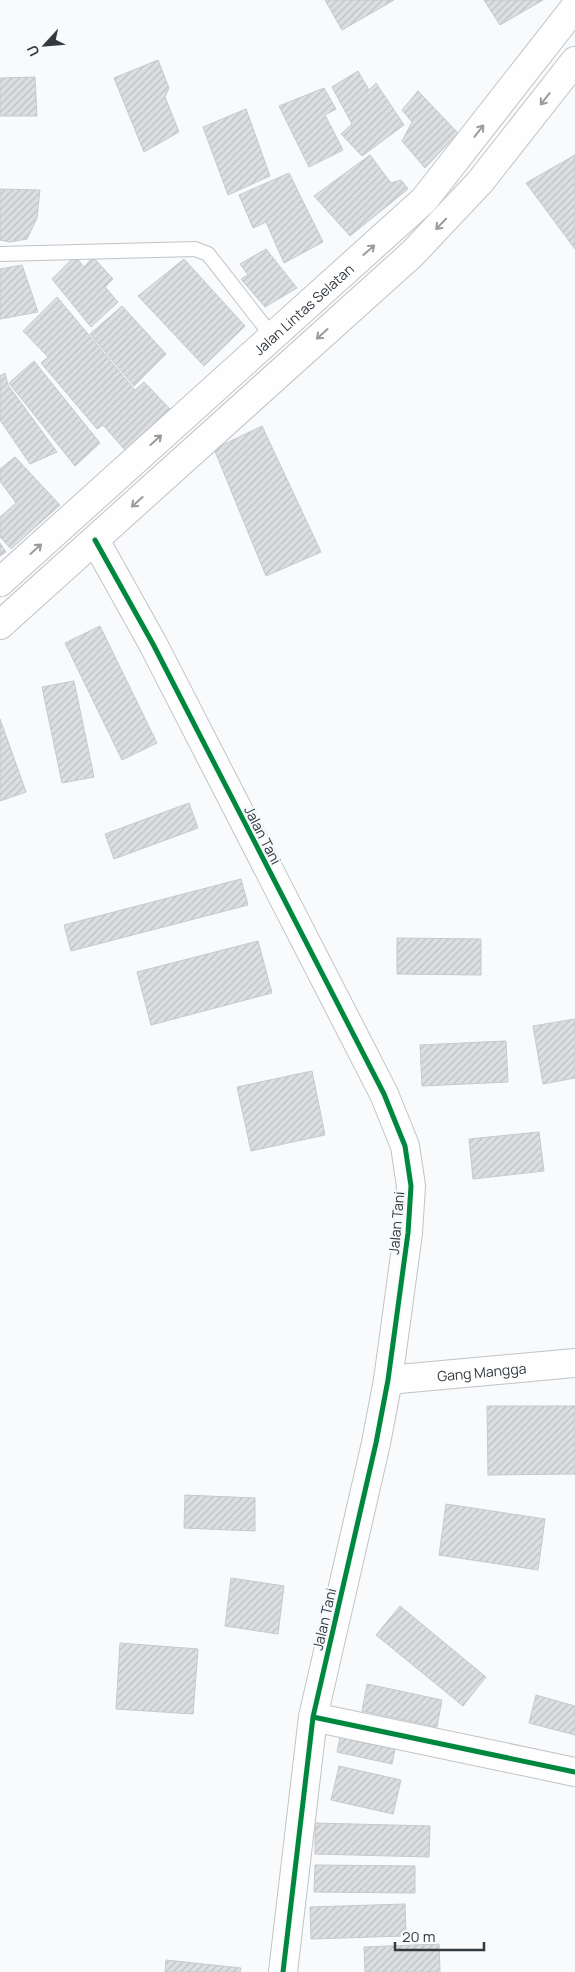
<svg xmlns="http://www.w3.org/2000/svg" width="575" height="1972" font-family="Manrope,sans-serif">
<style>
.building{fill:url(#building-hatch);stroke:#c6cacd}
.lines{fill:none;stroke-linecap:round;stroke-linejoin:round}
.service-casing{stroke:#c0c4c7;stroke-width:16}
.minor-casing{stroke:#c0c4c7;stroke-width:30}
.trunk-casing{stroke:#c0c4c7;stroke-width:30}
.service{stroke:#fefeff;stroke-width:14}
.minor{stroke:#fefeff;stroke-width:28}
.trunk{stroke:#fefeff;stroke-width:28}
.cycleway-casing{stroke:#f7fafd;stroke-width:8}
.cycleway{stroke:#00873e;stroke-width:5}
.oneway{stroke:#989c9f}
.labels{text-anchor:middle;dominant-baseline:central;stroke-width:4.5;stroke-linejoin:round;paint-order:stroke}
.street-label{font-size:14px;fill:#333a3f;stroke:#f7fafd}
</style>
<defs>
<pattern id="building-hatch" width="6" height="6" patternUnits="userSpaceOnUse" patternTransform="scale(1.25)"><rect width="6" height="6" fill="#dbdfe2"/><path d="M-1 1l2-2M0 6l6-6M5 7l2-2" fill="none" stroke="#bcc0c3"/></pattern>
</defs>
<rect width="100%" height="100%" fill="#f8fafc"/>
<path class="building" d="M325 0H394L342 30Z
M484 0H543L500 25Z
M158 60 169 88 165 97 179 132 144 152 114 78Z
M358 71 369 90 376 83 404 125 362 156 341 134 352 124 332 87Z
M35 77 37 116H0V78Z
M324 88 336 109 325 115 343 150 309 167 279 106Z
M418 91 458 133 425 168 402 141 412 122 402 110Z
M246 109 270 176 228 195 203 127Z
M370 155 391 183 401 180 408 189 350 236 314 196Z
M575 155V249L526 183Z
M289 173 323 242 284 263 266 222 253 228 239 195Z
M0 189 40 190 37 218 27 239 10 242 0 240Z
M266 249 297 288 265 307 241 279 248 275 240 264Z
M75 256 84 267 93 257 113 279 105 287 118 302 91 327 52 279Z
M184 259 245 326 204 366 138 296Z
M22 265 38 312 0 319V269Z
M57 297 135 390 144 382 170 409 125 450 103 425 97 429 41 363 48 357 23 331Z
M122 306 166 354 134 386 90 334Z
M34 361 100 443 75 466 9 383Z
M5 373 8 385 57 452 30 464 0 420V376Z
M262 426 321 552 266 576 214 449Z
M15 457 60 505 11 549 0 537V517L16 503 0 481V469Z
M0 543 6 552 0 556Z
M100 626 157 743 122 760 65 643Z
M74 681 94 777 62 783 42 687Z
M0 719 26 792 0 801Z
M189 803 198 828 114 859 105 834Z
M241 879 248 905 71 951 64 925Z
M397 938 481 939V975L397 974Z
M258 941 272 993 151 1025 137 972Z
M575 1019V1078L543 1084 533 1026Z
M506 1041 508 1082 422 1086 420 1045Z
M312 1071 325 1135 251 1151 237 1087Z
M539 1132 544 1171 473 1179 469 1139Z
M487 1406H575V1474L488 1475Z
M185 1495 255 1498V1531L184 1528Z
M446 1504 545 1519 538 1570 439 1555Z
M231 1578 284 1586 278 1634 225 1626Z
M400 1606 486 1677 463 1706 376 1635Z
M120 1643 198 1649 193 1714 116 1709Z
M367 1684 442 1700 437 1727 362 1711Z
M536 1695 575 1706V1735L529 1723Z
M342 1727 397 1738 392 1764 337 1752Z
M339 1766 401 1780 393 1814 331 1800Z
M315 1823 430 1826 429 1857 315 1854Z
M315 1865 415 1866V1893L314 1892Z
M405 1904 406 1936 311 1939 310 1907Z
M439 1944 440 1972H365L364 1947Z
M166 1960 241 1968 240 1972H165Z"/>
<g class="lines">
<g class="service-casing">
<path id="service" d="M0 254 195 249 208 254 272 336"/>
</g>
<g class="minor-casing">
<g id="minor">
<path d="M95 540 153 644 384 1094 405 1146 411 1186 408 1233 388 1380 376 1443 313 1717 283 1972"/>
<path id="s1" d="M388 1380 575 1363"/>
<path d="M313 1717 575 1772"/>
</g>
</g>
<g class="trunk-casing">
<g id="trunk">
<path id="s2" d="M0 582 424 200 575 7"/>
<path d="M0 625 412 254 480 182 575 61"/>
</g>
</g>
<use href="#service" class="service"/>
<use href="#minor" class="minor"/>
<use href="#trunk" class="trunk"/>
<g class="cycleway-casing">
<path id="cycleway" d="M95 540 153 644 384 1094 405 1146 411 1186 408 1233 388 1380 376 1443 313 1717 283 1972
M313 1717 575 1772"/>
</g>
<use href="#cycleway" class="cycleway"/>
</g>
<defs><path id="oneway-shaft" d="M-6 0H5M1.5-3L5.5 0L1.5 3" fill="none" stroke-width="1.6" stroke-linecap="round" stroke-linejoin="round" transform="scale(1.25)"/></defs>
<g class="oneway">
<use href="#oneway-shaft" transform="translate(545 99) rotate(128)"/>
<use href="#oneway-shaft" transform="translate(479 131) rotate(-52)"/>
<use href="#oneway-shaft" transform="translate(441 224) rotate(134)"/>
<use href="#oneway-shaft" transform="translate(369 250) rotate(-41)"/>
<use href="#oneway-shaft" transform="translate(322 334) rotate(138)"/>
<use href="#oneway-shaft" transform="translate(156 440) rotate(-42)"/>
<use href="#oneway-shaft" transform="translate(137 502) rotate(138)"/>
<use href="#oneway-shaft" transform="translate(36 549) rotate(-42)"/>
</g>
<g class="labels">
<g class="street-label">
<text stroke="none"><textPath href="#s2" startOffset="408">Jalan Lintas Selatan</textPath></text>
<text transform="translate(263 835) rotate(63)">Jalan Tani</text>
<text transform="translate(396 1223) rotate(-85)">Jalan Tani</text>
<text stroke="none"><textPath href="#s1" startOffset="94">Gang Mangga</textPath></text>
<text transform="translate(324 1619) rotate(-77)">Jalan Tani</text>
</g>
</g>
<g transform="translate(45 45) rotate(244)" stroke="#f7fafd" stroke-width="4" paint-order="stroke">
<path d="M0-4L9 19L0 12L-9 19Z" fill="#333a3f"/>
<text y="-8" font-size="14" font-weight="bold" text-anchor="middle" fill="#333a3f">U</text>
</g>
<path d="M395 1942v8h89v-8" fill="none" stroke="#333a3f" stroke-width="2.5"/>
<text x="402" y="1942" font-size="15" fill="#333a3f" stroke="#f7fafd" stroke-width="4" paint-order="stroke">20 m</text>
</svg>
